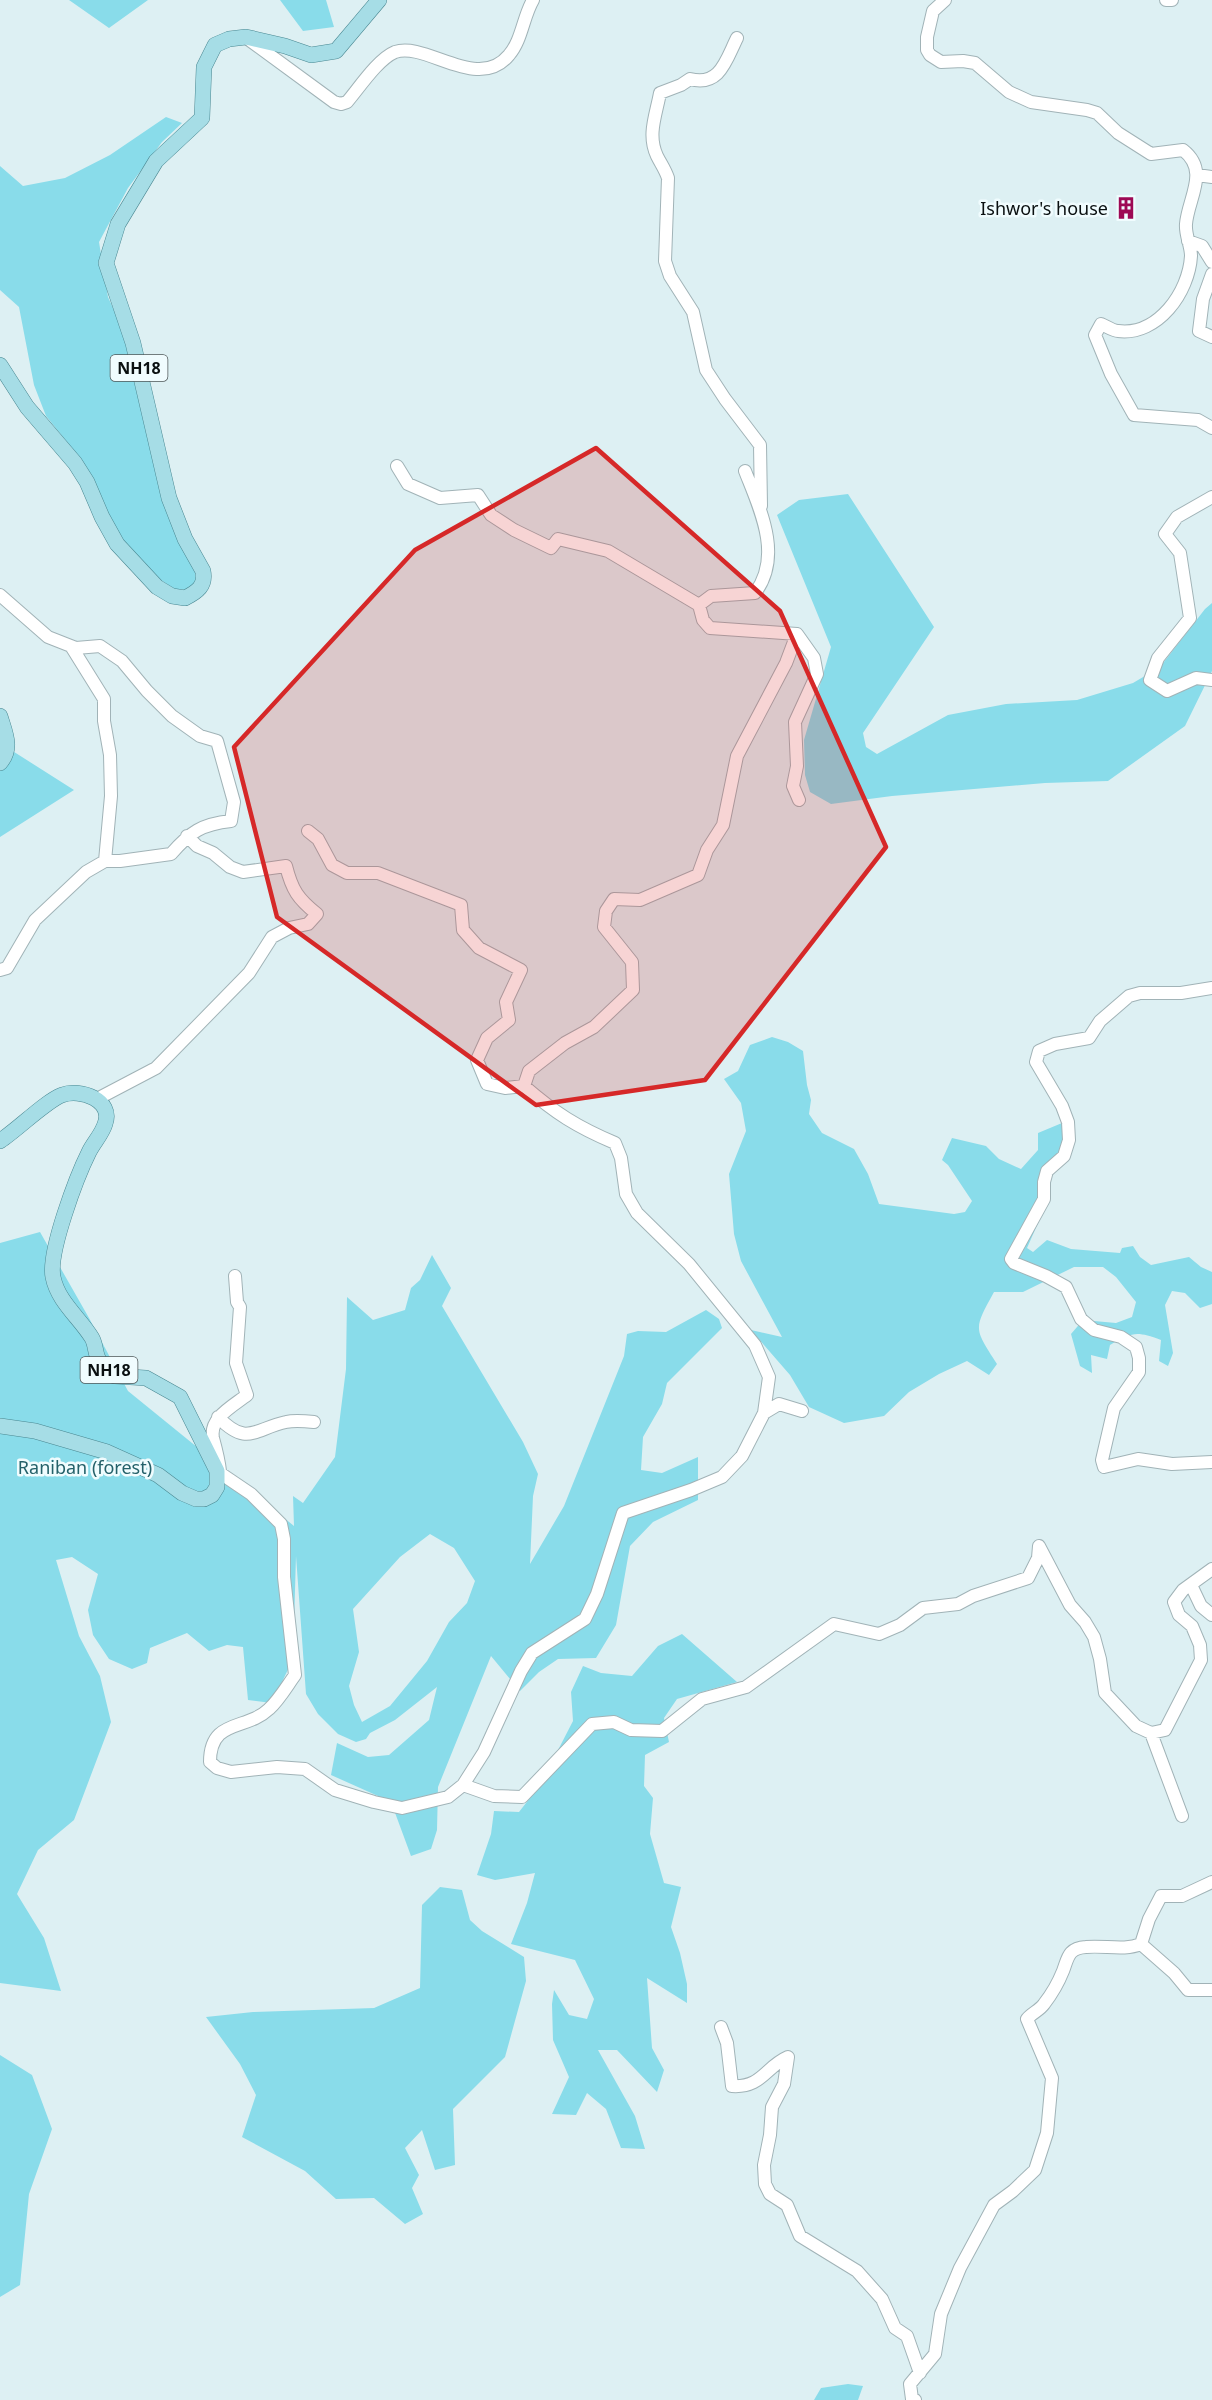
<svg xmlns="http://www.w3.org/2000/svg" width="1212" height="2400" font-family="'Noto Sans',sans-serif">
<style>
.green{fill:#89dcea;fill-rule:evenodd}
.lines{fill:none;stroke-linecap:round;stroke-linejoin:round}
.minor-casing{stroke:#a1b3b7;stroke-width:14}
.major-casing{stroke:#498791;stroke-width:16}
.minor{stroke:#fff;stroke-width:12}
.major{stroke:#a6dde6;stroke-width:15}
.marked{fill:#d62828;fill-opacity:0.2;stroke:#d62828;stroke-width:4.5;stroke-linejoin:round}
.labels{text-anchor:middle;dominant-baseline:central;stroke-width:5;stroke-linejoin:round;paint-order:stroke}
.shield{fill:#f0fcfe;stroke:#4f5758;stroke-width:1.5}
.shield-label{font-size:16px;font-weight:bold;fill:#0a1011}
.poi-label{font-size:18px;fill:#0a1011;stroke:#f0fcfe;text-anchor:end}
.park-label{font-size:18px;fill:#24616a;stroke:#f0fcfe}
</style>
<rect width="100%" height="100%" fill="#ddf0f3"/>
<path class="green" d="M69 0H148L109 28Z
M280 0H326L334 27 303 31Z
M166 117 182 123 162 142 128 188 99 242 108 297 131 348 195 568 196 582 188 590 174 589 161 580 121 539 80 458 46 416 34 385 19 307 0 290V166L23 186 65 178 110 155Z
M848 494 934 627 863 733 866 747 877 754 948 715 1006 704 1077 700 1133 683 1160 667 1205 609 1212 603V671L1185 726 1108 781 1045 783 892 796 831 804 810 792 805 775 804 740 831 647 777 515 799 500Z
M0 743 74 790 0 837Z
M772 1037 788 1042 803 1051 807 1085 811 1100 809 1114 822 1133 854 1149 868 1174 879 1204 954 1214 965 1212 972 1201 948 1165 942 1160 952 1138 986 1146 999 1159 1021 1169 1038 1150V1133L1074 1118V1142L1068 1155 1048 1180 1042 1214 1027 1248 1033 1252 1047 1240 1071 1249 1120 1253 1122 1248 1133 1246 1140 1257 1151 1265 1189 1257 1201 1267 1212 1272V1304L1200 1308 1185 1293 1172 1291 1165 1305 1173 1353 1168 1366 1159 1361 1161 1340C1136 1331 1133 1332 1110 1345L1107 1359 1091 1355 1092 1373 1080 1366 1071 1334 1083 1320 1116 1323 1132 1317 1136 1302 1116 1277 1103 1267H1074L1023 1292H994C973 1330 974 1328 997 1364L989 1375 967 1361 939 1374 909 1392 884 1416 844 1423 809 1407 790 1375 751 1330 782 1337 741 1261 734 1234 729 1174 746 1131 741 1103 724 1079 738 1071 750 1045Z
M40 1232 89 1318 128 1391 294 1526 293 1496 303 1503 335 1457 346 1369 347 1297 373 1320 405 1310 411 1288 420 1280 432 1255 451 1288 442 1306 523 1442 538 1474 533 1496 530 1564 564 1506 624 1356 627 1334 638 1331 666 1332 706 1310 719 1319 722 1328 667 1383 662 1404 643 1437 641 1470 662 1473 698 1457V1500L653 1522 630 1546 616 1625 596 1658 558 1659 539 1672 520 1691 491 1656 438 1787 437 1830 431 1849 411 1856 394 1810 378 1796 331 1775 337 1743 368 1757 389 1755 429 1720 437 1687 395 1720 370 1733 366 1739 356 1742 338 1734 318 1714 306 1694 296 1556 293 1659 272 1703 248 1700 243 1647 227 1645 209 1651 187 1633 150 1648 147 1663 132 1669 109 1659 93 1635 88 1610 98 1574 72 1557 56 1560 79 1636 100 1676 111 1722 74 1820 38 1850 17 1894 44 1938 61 1991 0 1983V1243ZM430 1534 454 1548 475 1581 467 1603 449 1622 427 1661 390 1706 362 1722 354 1705 349 1686 359 1652 353 1609 400 1557Z
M682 1634 737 1682 677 1699 664 1718 669 1742 645 1755 644 1786 653 1798 650 1834 664 1883 681 1887 671 1927 680 1953 687 1984V2003L647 1978 652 2048 664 2070 657 2092 617 2050H598L635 2116 645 2149 621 2148 606 2109 587 2093 576 2115 552 2114 569 2077 553 2040 552 2004 554 1990 569 2015 587 2019 594 1999 575 1960 511 1944 527 1903 535 1873 495 1880 477 1875 491 1834 494 1811 519 1812 540 1785 573 1721 571 1692 583 1666 601 1673 632 1676 658 1646Z
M440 1887 462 1890 470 1920 482 1931 524 1957 526 1981 505 2057 453 2109 455 2165 435 2170 422 2130 405 2148 419 2175 412 2188 423 2214 405 2224 374 2198 336 2199 305 2171 242 2137 256 2095 240 2064 206 2017 253 2012 374 2008 420 1988 422 1905Z
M0 2055 32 2075 52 2129 29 2194 20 2285 0 2297Z
M848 2384 863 2386 858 2400H814L821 2388Z"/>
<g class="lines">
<g class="minor-casing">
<path id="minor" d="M945 0 933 11 927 37V50L930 55 941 62 963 61 975 63 1009 92 1031 102 1087 110 1097 113 1118 133 1151 154 1183 150C1210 171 1188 198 1186 224 1185 235 1191 245 1191 256 1189 292 1158 336 1118 331 1113 331 1106 326 1101 324L1095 335 1111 374 1134 415 1198 420 1212 428
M1166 0H1172
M737 38C726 60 720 87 690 79L681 85 660 93C656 115 647 135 657 156 661 164 665 169 668 178L665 261 670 276 693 312 706 370 725 399 760 445 761 506
M248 39 334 102 341 104 347 102C359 88 378 59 395 52 426 41 478 93 509 55 522 40 523 17 533 0
M1197 175 1212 177
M1188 241 1202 246 1212 262
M1212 274 1203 299 1199 331 1212 337
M397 466 408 484 440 498 478 495 491 515 514 530 551 548 558 539 608 551 699 605
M1212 497 1177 517 1165 534 1180 553 1190 618 1158 658 1150 680 1167 691 1196 678 1212 680
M0 595 48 637 76 648 100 646 122 661 147 691 172 716 200 736 217 741 234 802 231 821C202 824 190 832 171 854L120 861H105L111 796 110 755 104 721V699L71 646
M797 634 814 658 817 674 795 722 797 766 793 786 799 800
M308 831 318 839 332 865 347 873H378L461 905 463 930 479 948 521 970 506 1002 509 1020 487 1038 477 1060 487 1084 505 1088 524 1086
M0 970 7 968 35 920 86 872 105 861
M1212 988 1181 993H1140L1129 996 1100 1021 1089 1038 1055 1044 1039 1051 1036 1062 1062 1106 1068 1122 1069 1140 1064 1156 1047 1171 1044 1182V1199L1011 1259 1014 1263 1046 1276 1066 1287 1081 1319 1094 1330 1121 1337 1136 1347 1139 1358V1372L1114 1408 1102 1460 1104 1467 1138 1459 1172 1464 1212 1462
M97 1099 156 1068 249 973 272 937 289 928 308 924 317 914C298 899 292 890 286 866L243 872 230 867 213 853 197 846 187 836
M764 1413 779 1404 802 1411
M218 1417C247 1447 254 1429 286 1422 294 1420 305 1421 314 1422
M217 1471 251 1494 281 1524 284 1539V1577L295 1675C287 1686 279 1700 269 1709 246 1731 210 1718 210 1762L217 1768 231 1772 277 1767 305 1769 335 1790 374 1802 402 1808 448 1797 463 1785 494 1796 522 1797 592 1724 614 1722 631 1730 662 1731 702 1699 746 1687 834 1624 879 1634 900 1625 923 1608 958 1604 973 1596 1028 1578 1038 1558 1039 1546 1070 1605 1085 1622 1094 1637 1100 1659 1105 1693 1136 1726 1151 1733 1165 1730 1201 1660 1200 1645 1192 1626 1179 1615 1174 1602 1183 1590 1212 1569
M220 1471C219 1460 216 1449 213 1438 209 1418 233 1406 247 1395L236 1363 240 1307 237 1302 235 1276
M1191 1585 1201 1606 1212 1615
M1151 1733 1182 1816
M463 1785 484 1752 521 1671 532 1653 585 1619 597 1594 623 1513 691 1490 722 1477 742 1456 764 1413 769 1377 755 1345 689 1264 637 1213 626 1194 621 1158 615 1143C577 1127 555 1113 524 1086L529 1071 565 1043 594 1027 633 990 632 962 604 927 606 911 614 899 640 900 698 875 707 850 723 825 737 756 786 663 797 634 710 628 703 620 699 605 711 596 755 593C783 556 760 509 745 471
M1141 1944 1174 1973 1188 1990H1212
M721 2027 727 2043 732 2086C762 2088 765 2067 788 2057L784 2084 772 2107 770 2135 764 2165 765 2184 770 2194 787 2205 800 2236 857 2271 882 2299 895 2328 907 2336 920 2373
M915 2400 912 2399 910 2384 935 2354 941 2314 960 2268 994 2205 1013 2191 1035 2170 1047 2133 1052 2078 1027 2019C1032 2013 1040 2010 1044 2004 1051 1995 1059 1981 1063 1971 1068 1958 1068 1948 1086 1947 1104 1945 1124 1951 1141 1944L1149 1919 1161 1896H1182L1212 1882"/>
</g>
<g class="major-casing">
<path id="major" d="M0 365 27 407 75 463 87 482 102 517 117 544 157 587 172 596 185 598C197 592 206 586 203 571L185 539 169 498 133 343 106 263 118 224 156 161 202 118 204 67 215 45 229 39 246 37 285 46 311 55 336 51 379 0
M0 716C5 733 13 748 0 763
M0 1141C17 1130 46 1101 62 1095 80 1088 114 1100 105 1124 102 1134 94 1142 89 1152 77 1176 48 1252 53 1277 58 1302 80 1318 92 1338 96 1345 95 1354 99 1360 102 1366 110 1371 115 1376L146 1378 180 1397 217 1471V1487L212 1495 204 1499H196L182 1493 158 1475 107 1452 35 1431 0 1426"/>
</g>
<use href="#minor" class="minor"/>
<use href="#major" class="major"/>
</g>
<path class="marked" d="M596 448 780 611 886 847 705 1080 536 1105 277 917 234 747 415 550Z"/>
<defs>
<g id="building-bare" transform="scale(1.8)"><path d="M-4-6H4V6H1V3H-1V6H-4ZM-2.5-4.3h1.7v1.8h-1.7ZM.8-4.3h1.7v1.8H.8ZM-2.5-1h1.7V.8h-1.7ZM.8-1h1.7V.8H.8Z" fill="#9d0954" stroke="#f0fcfe" stroke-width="2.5" paint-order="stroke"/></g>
</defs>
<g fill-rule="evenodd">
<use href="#building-bare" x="1126" y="208"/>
</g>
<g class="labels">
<g class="shield">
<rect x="110.5" y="355" width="57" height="26" rx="4.5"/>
<rect x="80.5" y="1357" width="57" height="26" rx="4.5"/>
</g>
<g class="shield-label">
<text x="139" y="368">NH18</text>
<text x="109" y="1370">NH18</text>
</g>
<g class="poi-label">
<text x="1108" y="208">Ishwor's house</text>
</g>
<g class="park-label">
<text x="85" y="1467">Raniban (forest)</text>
</g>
</g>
</svg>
